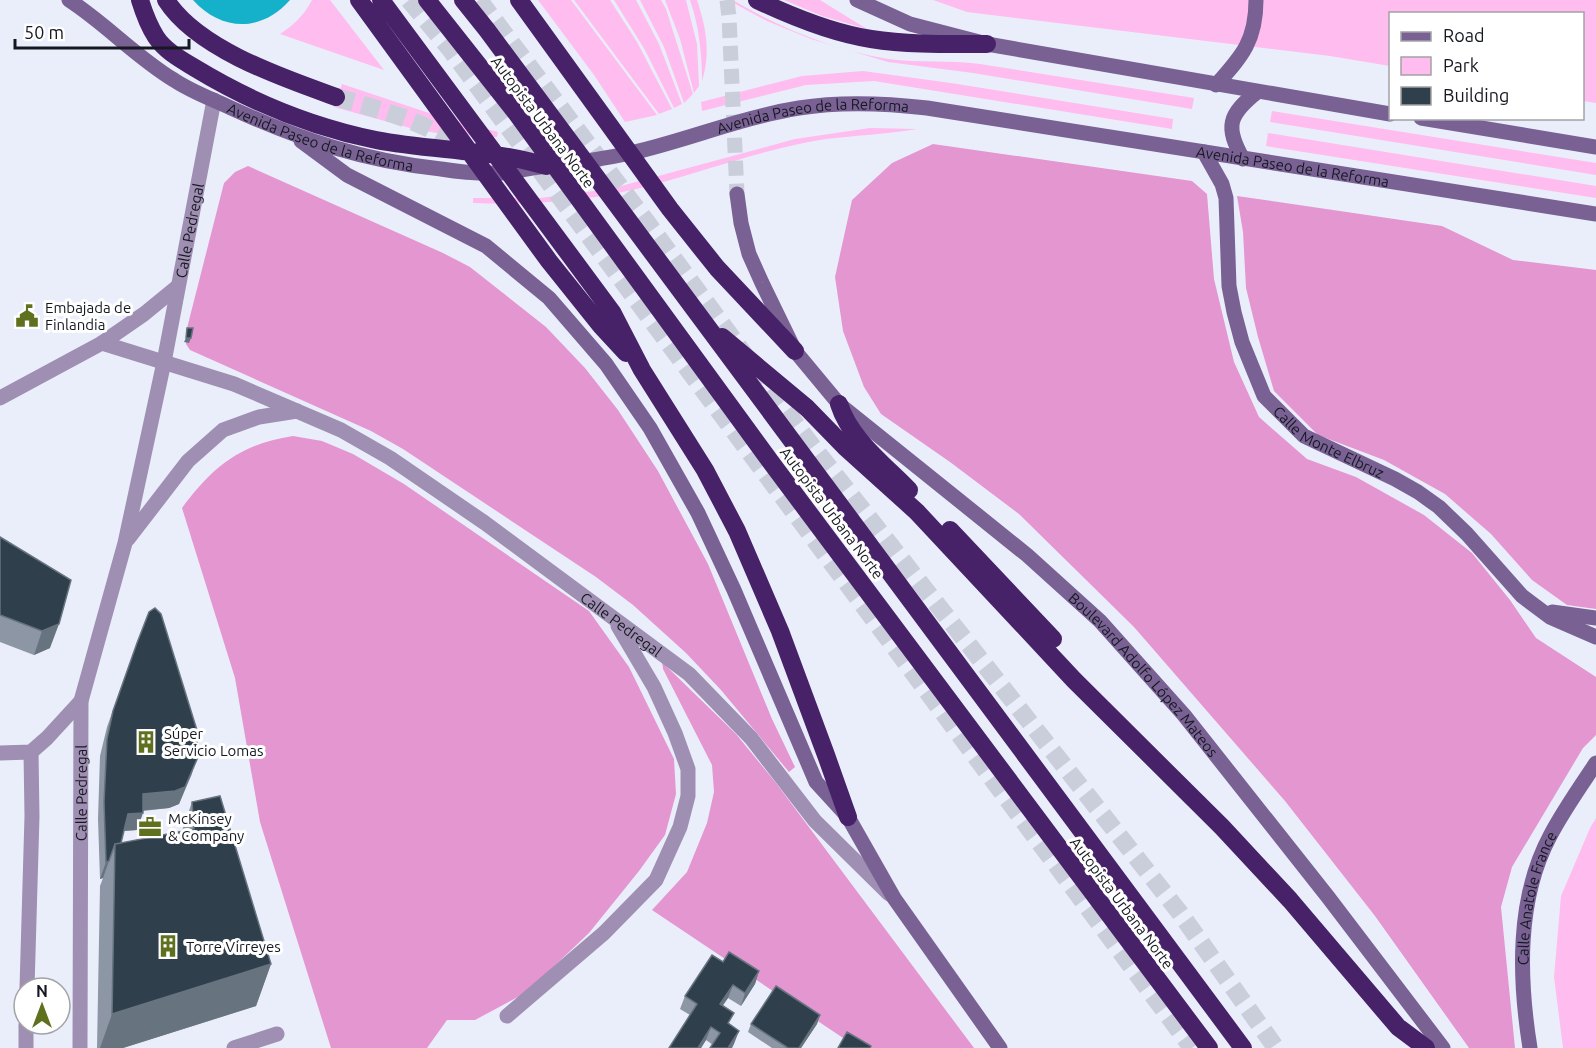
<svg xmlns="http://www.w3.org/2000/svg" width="1596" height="1048" font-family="Ubuntu,sans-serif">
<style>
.green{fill:#ffbcee}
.forest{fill:#e496d1}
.water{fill:#15b1ca}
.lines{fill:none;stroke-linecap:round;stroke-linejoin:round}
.secondary-tunnel{stroke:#caceda;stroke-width:15;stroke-dasharray:15 8;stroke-linecap:butt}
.highway-tunnel{stroke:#caceda;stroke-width:18;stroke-dasharray:18 9;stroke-linecap:butt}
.street{stroke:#9f8fb2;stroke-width:15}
.secondary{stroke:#796194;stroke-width:15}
.highway{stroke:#472269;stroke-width:18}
.wall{fill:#8c96a4}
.shaded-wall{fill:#677480}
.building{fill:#2f3f4c;stroke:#677480;stroke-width:1.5}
.labels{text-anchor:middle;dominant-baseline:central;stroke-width:6;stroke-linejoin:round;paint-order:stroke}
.street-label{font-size:15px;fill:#161820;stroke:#fff}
.poi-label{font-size:15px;fill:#161820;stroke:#fff;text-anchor:start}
</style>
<rect width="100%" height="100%" fill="#eaeefb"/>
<path class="green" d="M312 0H330L384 70 280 34C294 25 304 15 312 0Z
M538 0H571L657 115 625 122 594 75Z
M574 0H610L637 42 672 109 659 114Z
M614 0H636L659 44 682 104 674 108 645 50Z
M640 0H661L666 9 693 94 684 103 664 47Z
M665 0H686L697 44 699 86 694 93 680 39Z
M690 0H697C706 27 711 53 702 81 702 53 699 27 690 0Z
M728 0H733C779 28 835 50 888 59 918 63 949 60 980 64L1194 98 1192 109 973 73 888 62 811 39 767 21Z
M784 0H820L867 29 822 16Z
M933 0H1596V103L1583 101 1582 14H1390V66L1330 56 967 12Z
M863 71 951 83 1173 119 1172 129 874 81 806 85 702 111 701 102 802 76Z
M342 84 438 116 498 132 497 137 436 133 410 128 334 107Z
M1272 111 1596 163V175L1270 122Z
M870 128 917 129C878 136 838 135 799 144 743 156 688 177 632 190 581 202 526 205 473 203V198H540L610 189 795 139Z
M1268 133 1596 186V198L1266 146Z
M1596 818V1048H1563L1554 977 1561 896 1590 828Z"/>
<path class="forest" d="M933 144 1192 181 1207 194 1214 279 1234 362 1259 417 1307 459 1356 477 1424 515 1472 553 1510 600 1536 638 1596 677V735L1583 748 1512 867 1501 907 1515 1048H1469L1375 916 1285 801 1134 627 1019 514 950 462 881 414 864 387 843 331 835 277 852 200 892 163Z
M248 166 443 253 470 267 546 327 585 368 618 410 658 471 708 564 772 719 795 767 789 772 721 690 686 653 633 605 596 577 403 449 371 431 190 350 186 344V332L224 183 235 172Z
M1237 196 1442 226 1513 260 1596 270V609L1567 605 1532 580 1491 534 1445 494 1384 460 1318 435 1274 391 1258 337 1246 288 1243 232Z
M293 436 322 441 353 454 404 484 589 611 629 667 674 759 676 794 665 835 639 871 589 933 527 992 475 1020H447L427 1048H331L260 822 235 678 182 508C213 466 241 444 293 436Z
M662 662 736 734 776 783 974 1048H858L652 910 687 872 707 823 714 792 712 765 663 669Z"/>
<path class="water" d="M193 0H290C262 32 222 32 193 0Z"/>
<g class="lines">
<path class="secondary-tunnel" d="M727 0 729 17 737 194"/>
<path class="highway-tunnel" d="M409 0 450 49 1192 1048
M479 0 646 221 806 438 1180 913 1276 1048
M336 97C385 112 427 120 468 154"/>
<g class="street">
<path id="s1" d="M102 343 234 384 341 430 390 458 485 523 689 674 751 738 815 821 889 894"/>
<path d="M0 398 102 343 144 314 177 287"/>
<path d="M128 539 188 461 223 430 259 417 297 411"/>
<path d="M0 753 31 752 47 738 81 701"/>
<path d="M27 988 32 816 31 752"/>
<path d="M507 1016 604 933 656 880 680 827 688 796V769L675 733 654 687 618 626"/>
<path d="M26 1048V1024"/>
<path id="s2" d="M80 1048 81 701 125 543 164 362 214 100"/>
<path d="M234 1048 277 1034"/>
</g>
<g class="secondary">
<path id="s3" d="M69 0C106 24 136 57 174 80 192 92 212 99 231 108 301 140 365 161 441 169 460 172 481 174 500 173 515 172 530 168 546 166 574 163 603 159 631 153 688 140 742 117 799 108 842 101 884 103 927 108L1596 214"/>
<path d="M857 0 910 24 987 44 1390 114"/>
<path d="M1216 85C1242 56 1256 41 1256 0"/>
<path d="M1421 118 1596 147"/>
<path d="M301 141 347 175 486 246 549 298 606 364 650 428 698 513 734 590 816 782 848 817 894 898 1000 1048"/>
<path id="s4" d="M1204 152 1222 184 1226 198 1229 286 1234 312 1242 342 1264 396 1304 436 1395 479 1418 492 1439 507 1467 534 1522 596 1550 617 1596 637"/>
<path d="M1243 159C1225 127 1228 115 1257 92"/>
<path id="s5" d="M737 194 741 223 749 254 762 283 795 351 839 404 1027 555 1100 621 1184 715 1328 897 1443 1048"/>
<path d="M1552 612 1596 618"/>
<path id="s6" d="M1530 1048C1519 979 1516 900 1550 836 1563 811 1580 787 1596 763"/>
</g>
<path class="highway" d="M140 0C144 13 149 26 156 37 165 51 182 60 195 68 251 102 312 127 376 140 432 151 491 149 546 166
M166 0C197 49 283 78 336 97
M359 0 549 261 601 326 626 353
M381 0 612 312 642 370 705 470 737 531 780 631 826 755 848 817
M427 0 517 114 773 465 1209 1048
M463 0 487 30 1243 1048
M519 0 670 209 717 268 795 351
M757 0C793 17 832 33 871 39 909 45 948 44 987 44
M722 337 807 408 845 447 917 512 1074 680 1222 827 1290 900 1398 1027 1426 1048
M839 404C850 439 885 465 909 490
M950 530 1053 639"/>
</g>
<path class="wall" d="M0 537 50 648 34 655 0 642Z
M137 643 197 748 192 774 179 804 169 808 143 811 137 830 124 831 121 843 182 831 192 802 271 964 256 1006 123 1048H97L100 886 103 878 100 879 98 819 100 756 107 727Z
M723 962 759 971 755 984 741 1006 728 998 722 1006 730 1025 734 1044 713 1045 706 1040 701 1048H669L690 1015 680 1009 685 996Z
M820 1015 817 1024 801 1048H772L748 1032 751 1024Z"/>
<path class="shaded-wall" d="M186 338H191L189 343 184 342Z
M59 624 50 648 34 655 42 631Z
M198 757 179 804 169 808 137 811 143 794Z
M143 813 137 830 122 831 128 814Z
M109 861 103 878 100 879 106 862Z
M271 964 256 1006 123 1048H100L112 1014Z
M759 971 755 984 741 1006 745 993Z
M733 985 728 998 715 1017 720 1004Z
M820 1015 817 1024 801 1048H799Z
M711 1027 706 1040 701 1048H698Z
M739 1031 734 1044 732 1048H728Z"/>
<path class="building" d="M187 328H193L191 338H186Z
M0 537 71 580 59 624 42 631 0 615Z
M155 608 161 614 200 740 197 742 198 757 185 787 175 791 143 794V813L128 814 121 843 115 844 109 861 106 862 104 802 107 739 113 711 137 643 149 612Z
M220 796 271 964 112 1014 115 844 194 829 192 802Z
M729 952 759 971 745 993 733 985 720 1004 734 1013 728 1023 739 1031 728 1048H710L720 1033 711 1027 698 1048H669L697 1004 685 996 712 955 723 962Z
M776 986 820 1015 799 1048H788L751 1024Z
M847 1032 871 1046 870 1048H838Z"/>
<defs>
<g id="civic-bare" transform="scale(1.8)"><path d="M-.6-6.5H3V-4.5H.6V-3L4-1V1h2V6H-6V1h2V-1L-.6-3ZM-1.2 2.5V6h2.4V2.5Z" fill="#5f711f" stroke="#fff" stroke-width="2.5" paint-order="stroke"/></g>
<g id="building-bare" transform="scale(1.8)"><path d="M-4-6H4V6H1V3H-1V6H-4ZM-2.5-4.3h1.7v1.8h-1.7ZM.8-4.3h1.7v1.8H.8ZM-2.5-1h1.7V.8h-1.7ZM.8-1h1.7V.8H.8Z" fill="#5f711f" stroke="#fff" stroke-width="2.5" paint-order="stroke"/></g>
<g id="office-bare" transform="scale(1.8)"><path d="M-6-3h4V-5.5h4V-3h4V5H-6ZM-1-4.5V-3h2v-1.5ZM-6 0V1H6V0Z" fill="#5f711f" stroke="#fff" stroke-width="2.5" paint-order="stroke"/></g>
</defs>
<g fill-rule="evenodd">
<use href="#civic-bare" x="27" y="316"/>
<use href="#building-bare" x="146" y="742"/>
<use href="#office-bare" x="150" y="827"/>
<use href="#building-bare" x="168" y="946"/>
</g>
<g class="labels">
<g class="street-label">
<text stroke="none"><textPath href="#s3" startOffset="794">Avenida Paseo de la Reforma</textPath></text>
<text transform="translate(543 122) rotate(53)">Autopista Urbana Norte</text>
<text stroke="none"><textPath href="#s3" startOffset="290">Avenida Paseo de la Reforma</textPath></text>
<text stroke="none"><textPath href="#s3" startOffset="1280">Avenida Paseo de la Reforma</textPath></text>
<text stroke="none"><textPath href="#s2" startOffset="830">Calle Pedregal</textPath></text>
<text stroke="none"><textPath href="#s4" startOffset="336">Calle Monte Elbruz</textPath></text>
<text transform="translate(832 513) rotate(53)">Autopista Urbana Norte</text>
<text stroke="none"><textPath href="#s1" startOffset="596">Calle Pedregal</textPath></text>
<text stroke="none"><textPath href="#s5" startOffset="646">Boulevard Adolfo López Mateos</textPath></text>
<text stroke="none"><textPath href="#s2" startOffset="255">Calle Pedregal</textPath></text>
<text stroke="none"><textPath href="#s6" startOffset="152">Calle Anatole France</textPath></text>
<text transform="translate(1122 903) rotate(53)">Autopista Urbana Norte</text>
</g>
<g class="poi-label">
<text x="45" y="307">Embajada de<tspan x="45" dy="17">Finlandia</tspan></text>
<text x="164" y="733">Súper<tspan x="164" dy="17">Servicio Lomas</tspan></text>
<text x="168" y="818">McKinsey<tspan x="168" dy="17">&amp; Company</tspan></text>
<text x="186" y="946">Torre Virreyes</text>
</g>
</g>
<rect x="1389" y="12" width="195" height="108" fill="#ffffff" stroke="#a2a3a6" stroke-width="1.5"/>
<rect x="1401" y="32" width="30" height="9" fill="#796194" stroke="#a2a3a6" stroke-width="1.5"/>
<text x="1443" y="42" font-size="18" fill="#161820">Road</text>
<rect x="1401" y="57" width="30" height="18" fill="#ffbcee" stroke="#a2a3a6" stroke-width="1.5"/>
<text x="1443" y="72" font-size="18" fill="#161820">Park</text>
<rect x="1401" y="87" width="30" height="18" fill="#2f3f4c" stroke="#a2a3a6" stroke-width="1.5"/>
<text x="1443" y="102" font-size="18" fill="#161820">Building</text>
<g transform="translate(42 1006)"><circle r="28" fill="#ffffff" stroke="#a2a3a6" stroke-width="1.5"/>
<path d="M0-4.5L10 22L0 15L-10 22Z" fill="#5f711f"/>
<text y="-9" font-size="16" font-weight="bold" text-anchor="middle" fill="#161820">N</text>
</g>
<path d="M15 39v9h174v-9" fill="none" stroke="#161820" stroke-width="3"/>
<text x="24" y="39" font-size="18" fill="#161820" stroke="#ffffff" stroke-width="4.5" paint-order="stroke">50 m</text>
</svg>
